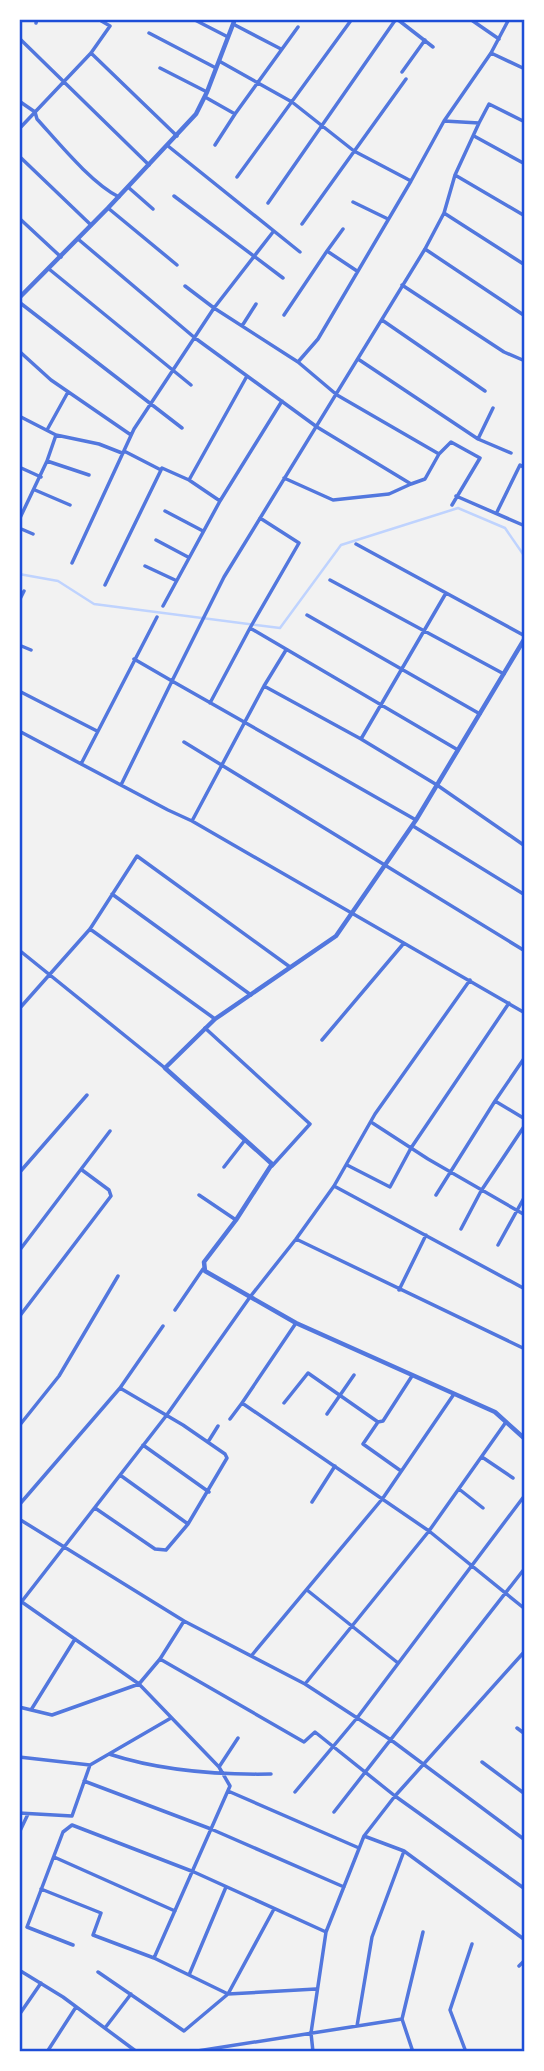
<svg xmlns="http://www.w3.org/2000/svg" width="544" height="2071" font-family="Barlow,sans-serif">
<style>
.lines{fill:none;stroke-linecap:round;stroke-linejoin:round}
.stream{stroke:#bfd3fe;stroke-width:2.5}
.minor{stroke:#5277de;stroke-width:3.5}
.tertiary{stroke:#5277de;stroke-width:4.5}
.neatline{fill:none;stroke:#1d4ed8;stroke-width:2.5}
</style>
<rect width="100%" height="100%" fill="#f2f2f2"/>
<g class="lines">
<path class="stream" d="M19 574 58 581 94 604 280 628 341 545 458 508 505 528 525 557"/>
<path class="minor" d="M193 19 228 37
M397 19 433 47
M470 19 499 39
M36 23 37 19
M233 24 281 49
M149 33 216 68
M19 38 149 165
M91 53 177 136
M491 53 525 69
M219 61 292 102 354 151 411 181
M160 68 207 92
M402 72 425 40
M205 97 235 114 298 27
M19 101 35 112 37 119C58 142 91 183 119 197
M479 123 489 104 525 122
M19 129 91 53 110 26 98 19
M474 136 525 164
M215 145 235 114
M168 146 300 252
M19 156 91 225
M455 175 525 216
M237 177 352 19
M128 187 153 209
M174 196 283 278
M353 202 388 219
M268 203 396 19
M108 208 177 265
M444 213 525 265
M19 218 61 257
M302 224 406 79
M343 229 327 251 357 271
M78 239 195 338 317 427 411 484 425 479 439 454
M425 249 525 316
M49 269 191 385
M402 285 504 352 525 361
M185 286 214 308 298 362 337 395 439 454 451 442 480 458 452 505
M19 302 182 428
M284 315 327 251
M382 320 485 391
M242 326 256 304
M19 351 51 380 131 435
M358 359 478 439 493 408
M298 362 318 339 411 181 444 121
M19 416 56 435 99 444 122 453
M524 427 525 428
M47 430 68 392
M56 435 47 461 89 475
M478 439 511 453
M124 451 161 470
M19 467 41 477
M284 478 333 500 389 494 411 484
M189 480 247 376
M35 490 70 505
M456 496 525 526
M165 511 203 531
M497 512 520 465 525 468
M19 520 47 461
M19 528 33 534
M156 540 188 557
M356 544 525 636
M72 563 134 429 214 308 273 232
M145 566 175 580
M330 580 504 674
M105 585 162 468 189 480 220 501
M19 601 24 591
M163 606 220 501 282 401
M307 615 480 714
M250 628 299 543 260 518
M19 645 31 650
M264 686 361 739 437 785 525 846
M19 691 97 731
M210 703 250 628 458 750
M19 731 168 810 192 821 525 1013
M361 739 446 593
M184 742 525 951
M81 764 157 617
M121 785 172 681 134 659
M416 820 172 681 224 577 425 249 444 213 455 175 479 123 444 121 491 53 509 19
M192 821 264 686 286 650
M413 826 525 895
M112 894 251 995
M90 929 215 1019
M19 950 165 1068
M19 1009 90 929 137 856 290 967
M205 1028 310 1124 272 1166
M322 1040 404 943
M525 1057 495 1101 525 1119
M371 1122 428 1159 525 1215
M347 1165 390 1187 411 1148 509 1003
M224 1167 245 1140
M19 1173 87 1095
M334 1186 525 1289
M199 1195 236 1220
M436 1195 495 1101
M461 1229 481 1191 525 1125
M296 1239 525 1349
M498 1245 525 1196
M19 1251 110 1131
M399 1290 426 1235
M175 1310 203 1269
M19 1317 111 1196 109 1190 82 1170
M296 1323 242 1403 429 1531 525 1609
M120 1388 163 1326
M284 1403 308 1373 378 1422
M327 1414 354 1375
M230 1419 242 1403
M19 1426 59 1376 118 1276
M208 1442 218 1426
M143 1445 209 1492
M482 1457 513 1478
M401 1471 363 1444 378 1422 383 1421 412 1376
M120 1475 188 1524
M459 1489 483 1508
M312 1502 335 1466
M19 1505 120 1388 183 1425 225 1454 227 1458 188 1524 166 1550 155 1549 95 1508
M19 1519 184 1621 305 1684 391 1740 525 1840
M307 1590 398 1663
M19 1600 139 1684 219 1767 230 1786 154 1958
M19 1605 166 1416 250 1297 296 1239 334 1186 375 1114 470 980
M252 1655 383 1498 454 1394
M160 1659 304 1742 315 1732 395 1796 525 1889
M305 1684 429 1531 506 1422
M19 1707 52 1715 139 1684 160 1659 184 1621
M31 1710 75 1639
M517 1728 525 1734
M109 1754C161 1771 216 1775 271 1774
M19 1757 90 1765
M482 1762 525 1794
M219 1767 238 1738
M84 1781 211 1829 344 1887
M228 1791 359 1848
M295 1792 357 1718 525 1495
M334 1812 525 1568
M19 1813 72 1816 90 1765 171 1718
M19 1833 28 1814
M364 1836 404 1851 525 1940
M54 1857 175 1911
M41 1889 101 1913 93 1935 154 1958 228 1994 316 1989
M73 1945 27 1927 63 1832 72 1825 194 1872 326 1932
M519 1966 525 1960
M19 1970 63 1997 137 2052
M98 1972 184 2031 228 1994 274 1909
M189 1975 226 1887
M19 2015 41 1983
M357 2026 372 1937 404 1851
M105 2028 131 1994
M524 2048H525
M47 2052 76 2007
M191 2052 402 2019
M313 2052 311 2033 326 1932 364 1836 395 1796 525 1651
M413 2052 402 2019 423 1932
M466 2052 450 2010 472 1944"/>
<path class="tertiary" d="M19 298 108 208 196 114 207 92 235 19
M525 638 416 820 336 936 215 1019 165 1068 272 1164 236 1220 204 1262 205 1271 296 1323 495 1412 525 1439"/>
</g>
<rect width="544" height="2071" fill="none" stroke="#ffffff" stroke-width="42"/>
<rect x="21" y="21" width="502" height="2029" class="neatline"/>
</svg>
